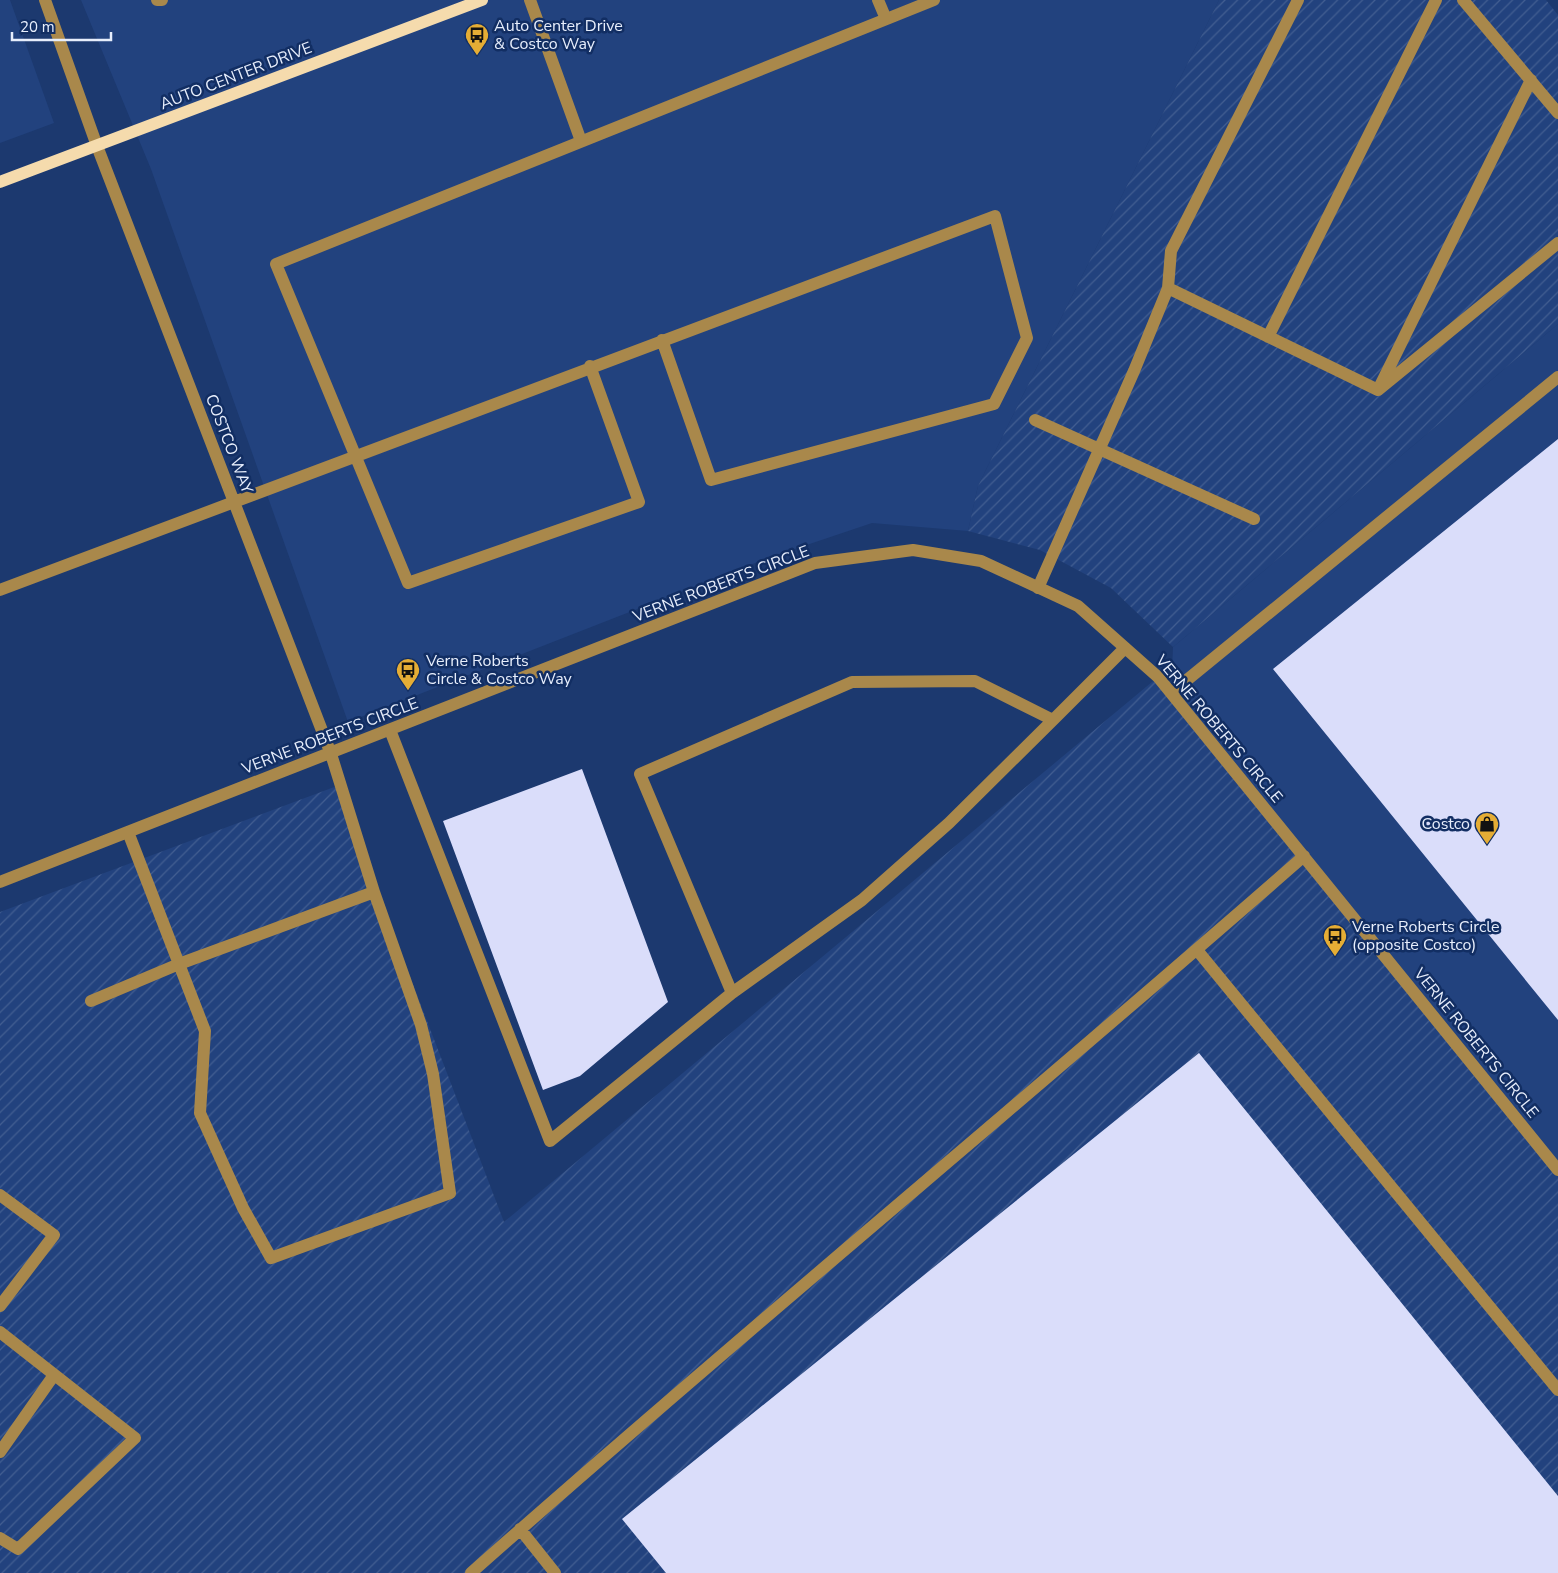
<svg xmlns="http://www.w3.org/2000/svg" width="1558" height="1573" font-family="'Nunito Sans',sans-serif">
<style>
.built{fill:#22427e}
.industrial{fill:url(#industrial-furrows)}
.building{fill:#daddfa}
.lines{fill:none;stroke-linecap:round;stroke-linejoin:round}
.minor{stroke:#a9884b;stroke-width:12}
.major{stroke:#f5dbad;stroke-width:12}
.labels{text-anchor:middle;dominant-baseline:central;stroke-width:5;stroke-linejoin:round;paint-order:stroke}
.poi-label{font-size:16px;fill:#e7eefc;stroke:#122e63;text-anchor:start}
.street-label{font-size:16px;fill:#e7eefc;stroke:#122e63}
</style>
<defs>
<pattern id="industrial-furrows" width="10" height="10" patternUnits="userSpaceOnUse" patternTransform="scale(1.25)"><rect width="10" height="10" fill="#22427e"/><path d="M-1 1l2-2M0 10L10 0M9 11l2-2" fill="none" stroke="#425e91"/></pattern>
</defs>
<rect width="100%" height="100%" fill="#1c396f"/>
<path class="built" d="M0 0H10L54 123 0 143Z
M81 0H1219L978 486 968 531 872 523 768 558 348 722 151 169Z
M1558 324V1170L1171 693 1173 647Z"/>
<path class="industrial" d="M1219 0H1546L1558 15V324L1173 647 1111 588 1040 550 968 531 978 486Z
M1158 677 1558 1170V1573H0V912L337 786 504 1222Z"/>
<path class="building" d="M1558 439V1020L1273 669Z
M582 769 668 1002 580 1076 543 1090 443 821Z
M1199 1053 1558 1496V1573H666L622 1519Z"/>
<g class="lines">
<path class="minor" d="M45 0 97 146 331 754 374 892 179 964 128 832
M157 0H162
M530 0 581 141
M878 0 886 19
M1463 0 1558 113
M1168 288 1378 390 1558 243
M1268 337 1436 0
M590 366 639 502 408 583 276 264 934 0
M1380 386 1531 80
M1035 420 1254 519
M1038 588 1134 371 1168 288 1171 251 1298 0
M0 590 995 216 1027 338 994 404 711 480 662 340
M1171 693 1558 377
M390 730 550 1141 732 993 640 774 852 682 975 681 1053 720 1125 648
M0 882 815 563 913 550 981 561 1078 606 1158 677 1558 1170
M1197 950 1558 1390
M732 993 862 900 949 823 1053 720
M91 1001 179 964 205 1031 200 1113 243 1208 271 1258 450 1193 433 1074 421 1025 374 892
M0 1195 54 1235 0 1306
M0 1332 135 1438 18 1549 0 1538
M0 1452 54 1375
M520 1529 555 1573
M471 1573C745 1330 1028 1098 1304 856"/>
<path class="major" d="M0 182 482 0"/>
</g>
<defs>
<g id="bus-pin" transform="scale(1.25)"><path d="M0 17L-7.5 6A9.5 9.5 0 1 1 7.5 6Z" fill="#e5ad35" stroke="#122e63"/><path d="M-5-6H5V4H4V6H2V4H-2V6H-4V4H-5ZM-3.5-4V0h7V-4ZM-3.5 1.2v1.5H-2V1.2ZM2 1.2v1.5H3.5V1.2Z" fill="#111"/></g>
<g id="shop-pin" transform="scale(1.25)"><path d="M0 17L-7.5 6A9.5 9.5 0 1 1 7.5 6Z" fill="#e5ad35" stroke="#122e63"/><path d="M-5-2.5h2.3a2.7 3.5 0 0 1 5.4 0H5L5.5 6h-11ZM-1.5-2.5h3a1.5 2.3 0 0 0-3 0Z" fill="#111"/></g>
</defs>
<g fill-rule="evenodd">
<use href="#bus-pin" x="477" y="35"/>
<use href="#bus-pin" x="408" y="670"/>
<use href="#shop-pin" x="1487" y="824"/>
<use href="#bus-pin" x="1335" y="936"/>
</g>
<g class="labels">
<g class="poi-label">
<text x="494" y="26">Auto Center Drive<tspan x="494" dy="18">&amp; Costco Way</tspan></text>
<text x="426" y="661">Verne Roberts<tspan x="426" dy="18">Circle &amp; Costco Way</tspan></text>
<text x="1470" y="824" text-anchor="end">Costco</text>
<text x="1352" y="927">Verne Roberts Circle<tspan x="1352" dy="18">(opposite Costco)</tspan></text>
</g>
<g class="street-label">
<text transform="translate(236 76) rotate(-21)">AUTO CENTER DRIVE</text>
<text transform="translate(229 444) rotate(69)">COSTCO WAY</text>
<text transform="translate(721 584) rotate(-21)">VERNE ROBERTS CIRCLE</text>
<text transform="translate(1219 729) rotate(50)">VERNE ROBERTS CIRCLE</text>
<text transform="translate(330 736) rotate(-21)">VERNE ROBERTS CIRCLE</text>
<text transform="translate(1476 1043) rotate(51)">VERNE ROBERTS CIRCLE</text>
</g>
</g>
<path d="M12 32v8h99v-8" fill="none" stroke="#e7eefc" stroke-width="2.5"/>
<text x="20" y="32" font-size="15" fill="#e7eefc" stroke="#122e63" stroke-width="4" paint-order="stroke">20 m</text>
</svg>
